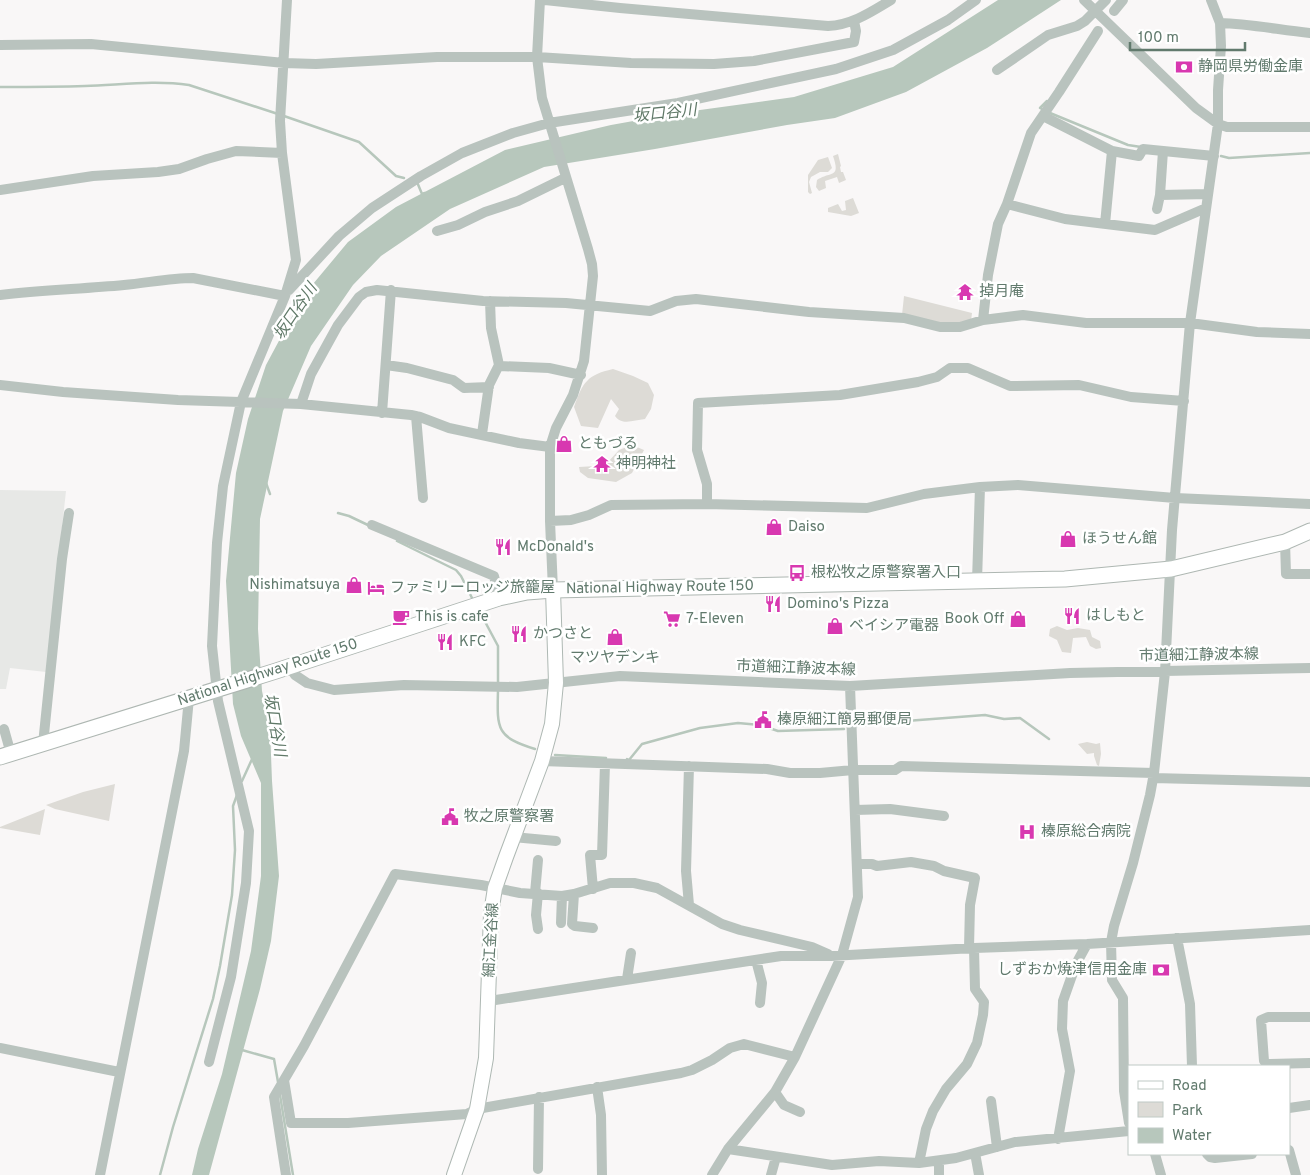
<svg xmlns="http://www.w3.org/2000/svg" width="1310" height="1175" font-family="Overpass,'Noto Sans JP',sans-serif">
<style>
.built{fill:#e7e8e6}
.green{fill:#dddbd6}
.water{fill:#b7c7bc}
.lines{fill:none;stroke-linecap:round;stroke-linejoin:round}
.stream{stroke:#b7c7bc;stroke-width:2.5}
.major-casing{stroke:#aeb8b3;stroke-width:16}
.highway-casing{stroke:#aeb7b2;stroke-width:17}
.minor{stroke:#b9c3be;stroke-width:10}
.major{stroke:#fff;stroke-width:14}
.highway{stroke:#fff;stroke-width:15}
.labels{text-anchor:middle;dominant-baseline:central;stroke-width:5;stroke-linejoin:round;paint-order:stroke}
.poi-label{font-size:15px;fill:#617a6d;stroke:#fff;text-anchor:start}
.street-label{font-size:15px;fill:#617a6d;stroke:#fff}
.water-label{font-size:16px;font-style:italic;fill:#607968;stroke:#fff}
</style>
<rect width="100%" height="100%" fill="#f9f7f7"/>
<path class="built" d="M0 490 66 491 46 672 10 668 6 689H0Z"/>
<path class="green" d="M838 154 841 166 840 167 841 172H843L846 180 839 183 837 177 825 181 826 188 819 191 816 187 817 180C830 171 841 179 833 156Z
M828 157 832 168 828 172H820L811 177 809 182 812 193 810 194 808 192V175L818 160Z
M853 198 859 213 851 216 828 212V208L838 204 842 211 846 210 845 201Z
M904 296 972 313 971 321 943 325 902 315Z
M613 369 633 376 648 383 654 395 651 409 645 419C634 420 622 426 615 416L619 409 611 399 598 428 581 426 574 407C583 382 587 375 613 369Z
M632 445 644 450 632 473 616 482 588 478 580 472 579 467 596 466 608 462 619 450Z
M1057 626 1067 630 1078 628 1090 630 1092 637 1100 641 1101 648 1096 649 1090 646 1086 637 1073 638 1071 653 1062 652 1057 640 1049 636 1050 629Z
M1087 742 1096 744 1100 743 1101 754 1099 766 1097 765 1094 756V753L1087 754 1078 744Z
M115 784 109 821 55 809 46 805 83 792Z
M45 809 40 835 0 828V827Z"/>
<path class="water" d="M998 0H1061L987 48 906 92 835 118 787 125 655 149 544 167 450 209 381 256 353 285 311 346 283 411 260 519 258 629 262 691 270 728 272 781 279 876 271 941 260 989 209 1175H192L198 1149 222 1074 251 951 261 876V783L241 736 233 704 226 581 236 473 248 419 266 365 303 296 348 242 396 207 505 150 611 125 678 113 794 97 893 67Z"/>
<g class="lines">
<path class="stream" d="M0 87C28 87 57 87 85 86 120 85 154 80 189 85L278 114
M1042 109 1040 108 1047 101
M1050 113 1128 145 1141 147
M284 116 359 142 396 176 404 178
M1221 156 1229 158 1310 153
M417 182 422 194 425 193
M266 483 270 494
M338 513 349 516 370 526
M397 541 456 570 461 576 472 598
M482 616 498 646V685
M498 690C497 729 496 737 535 749
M858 726 893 722 985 715 1004 719 1020 718 1049 739
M555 755 606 758
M627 759 629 760 642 744 700 728 738 723 760 725 778 731 844 729
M242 781 253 757
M242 1050 274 1059 278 1082
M280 1095 293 1175
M160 1175 173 1127 213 999 220 966 232 895 235 850 233 806 237 795"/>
<g class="major-casing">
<path id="major" d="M454 1175 477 1109 486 1058 491 913 495 888 506 857 542 761 552 724 556 683 553 590"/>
</g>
<g class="highway-casing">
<path id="highway" d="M0 757 276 671 499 598 527 592 553 590 1065 579 1171 569 1285 542 1310 531"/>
</g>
<path class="minor" d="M540 0 537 57 542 98 588 249 592 264 593 276 584 361 573 395 556 428 550 447V521L553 590
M545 0 620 8 828 26C852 25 871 12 891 0
M1084 0 1196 108 1218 124 1227 127H1310
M1114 11 1123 0
M1220 23C1251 24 1280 30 1310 33
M0 45 91 44 284 63 316 64 437 57H537L631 63 714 64 754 61 854 42 856 31 854 21
M997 70 1048 35 1077 26 1085 21 1106 0
M1043 116 1112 151 1139 156 1143 149 1214 156
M0 190 93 176 158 172 179 169 207 159 236 151 282 153
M1160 195 1163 151
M1007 204 1065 219 1155 230 1206 208
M1157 209 1160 195 1208 194
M1105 224 1112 151
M437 231 458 225 485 212 518 201 565 178
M289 290 339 236 372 208 421 176 462 153 513 133 549 123 678 103 836 69 893 50 948 20 976 0
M0 295C41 290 82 289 124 285 147 283 170 278 193 278L285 296
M983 320 988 275 998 224 1007 204 1031 133 1059 92 1098 31
M386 365 407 368 453 380 464 388 489 387
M499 366 549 368 581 375
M0 385 63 392 178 400 301 404 411 415 420 417 449 428 519 443 550 447
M301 404 311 374 338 325 359 297 366 292 377 290 483 301 566 303 650 311 676 301 696 299 809 312 904 318 940 327H960L983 320 1023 315 1086 323H1190L1257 332 1310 334
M382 413 391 290
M416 416 423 498
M482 434 489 385 499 365 491 328 490 301
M707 504V484L697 450 698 403 840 395 918 382 937 377 950 368H968L1010 386 1079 385 1131 397 1184 401
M550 521 571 520 589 515 611 505 707 504 867 508 924 494 980 487 1018 485 1175 498 1310 504
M372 525 494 576 499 598
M1285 542 1286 574H1310
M977 581 980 487
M289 666 295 675 307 683 334 690 404 685 517 687 620 676 850 686 1070 673 1310 668
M4 729 11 754
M43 744 62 559 69 513
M542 761 767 769 790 773H820L853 770H895L901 766 1154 773
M689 766 686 871 689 905
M1153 778 1310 782
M855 810 890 809 944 816
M513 837 556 841
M857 864H872L877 866 911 862 934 866 944 871 975 878 970 905 969 948
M593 889 590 855H602L605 764
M535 893 538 860
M538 893 536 915 538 929
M574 894 572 924 575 926 593 928
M561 923 562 896
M1177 938 1190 1004 1192 1066
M756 960 762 983 760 1003
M627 979 631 953
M489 1001 781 956H831L974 948 1087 944 1310 930
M1310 1017H1268L1261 1020 1264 1061 1268 1064 1310 1063
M0 1048 119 1072
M209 1062 231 977 246 883 249 831 218 701 212 646 217 543 223 486 241 402 285 296 296 260 282 153 280 121 287 0
M284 1080 291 1123H348L467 1114 477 1109 681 1073 692 1070 712 1060 730 1048 744 1044 795 1057
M597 1087 601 1115 602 1175
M775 1092 784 1105 800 1112
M991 1101 997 1147
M1289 1108 1310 1105
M1129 1123 1124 1091 1123 998 1112 980 1111 942 1114 926 1133 863 1150 795 1154 773 1165 672 1172 530 1190 323 1218 124V90L1221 46 1220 23 1211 0
M1058 1139 1070 1071 1062 1029 1063 1001 1076 964 1087 944
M728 1149 832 1165 879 1161 919 1163 956 1158 1015 1142 1129 1131
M1289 1150 1296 1175
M975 1153 979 1175
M1155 1154 1161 1175
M1207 1154 1210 1157 1215 1158 1252 1154
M939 1161V1175
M919 1163 926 1129 933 1111 946 1089 967 1064 977 1043 983 1015 984 1002 975 989 974 948
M538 1169 539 1097
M100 1175 184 751 189 698
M286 1175 274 1097 304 1046 395 874 481 885 520 893 562 896 574 894 610 883H634L657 888 722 924 740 930 812 947 828 954
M712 1175 728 1149 775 1092 795 1057 842 955 858 897 850 686
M771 1175 776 1157"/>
<use href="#major" class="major"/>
<use href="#highway" class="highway"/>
</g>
<defs>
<g id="bank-bare" transform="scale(1.35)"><path d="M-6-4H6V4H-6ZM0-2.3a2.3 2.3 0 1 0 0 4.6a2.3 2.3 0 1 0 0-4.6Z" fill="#d838b0" stroke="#fff" stroke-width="2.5" paint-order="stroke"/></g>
<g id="temple-bare" transform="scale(1.35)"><path d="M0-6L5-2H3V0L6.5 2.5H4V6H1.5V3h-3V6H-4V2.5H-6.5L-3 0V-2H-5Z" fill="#d838b0" stroke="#fff" stroke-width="2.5" paint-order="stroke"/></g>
<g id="shop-bare" transform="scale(1.35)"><path d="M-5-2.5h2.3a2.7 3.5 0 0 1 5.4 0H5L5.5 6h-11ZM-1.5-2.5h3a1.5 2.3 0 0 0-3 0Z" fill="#d838b0" stroke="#fff" stroke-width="2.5" paint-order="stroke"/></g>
<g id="restaurant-bare" transform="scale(1.35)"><path d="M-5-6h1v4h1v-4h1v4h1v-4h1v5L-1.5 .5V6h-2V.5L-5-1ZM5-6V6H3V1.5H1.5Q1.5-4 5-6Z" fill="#d838b0" stroke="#fff" stroke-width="2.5" paint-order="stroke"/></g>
<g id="bus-bare" transform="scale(1.35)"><path d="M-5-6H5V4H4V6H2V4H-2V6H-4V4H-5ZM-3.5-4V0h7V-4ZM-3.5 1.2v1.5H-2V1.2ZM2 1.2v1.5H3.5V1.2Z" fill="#d838b0" stroke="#fff" stroke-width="2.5" paint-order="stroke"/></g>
<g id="hotel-bare" transform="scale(1.35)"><path d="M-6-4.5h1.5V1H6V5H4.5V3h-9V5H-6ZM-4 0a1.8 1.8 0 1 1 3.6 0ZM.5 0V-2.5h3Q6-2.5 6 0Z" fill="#d838b0" stroke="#fff" stroke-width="2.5" paint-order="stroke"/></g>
<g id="cafe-bare" transform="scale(1.35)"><path d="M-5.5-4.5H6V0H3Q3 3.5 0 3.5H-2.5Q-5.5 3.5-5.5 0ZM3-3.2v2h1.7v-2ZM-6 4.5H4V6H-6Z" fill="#d838b0" stroke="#fff" stroke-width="2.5" paint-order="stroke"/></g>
<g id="supermarket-bare" transform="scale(1.35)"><path d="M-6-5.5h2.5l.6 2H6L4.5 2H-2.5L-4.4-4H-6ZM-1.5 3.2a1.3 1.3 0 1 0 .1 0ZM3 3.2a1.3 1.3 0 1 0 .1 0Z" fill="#d838b0" stroke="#fff" stroke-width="2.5" paint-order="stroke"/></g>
<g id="civic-bare" transform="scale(1.35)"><path d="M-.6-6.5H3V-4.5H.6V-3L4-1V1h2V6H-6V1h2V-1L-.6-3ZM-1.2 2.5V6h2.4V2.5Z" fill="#d838b0" stroke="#fff" stroke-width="2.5" paint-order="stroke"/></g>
<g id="hospital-bare" transform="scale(1.35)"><path d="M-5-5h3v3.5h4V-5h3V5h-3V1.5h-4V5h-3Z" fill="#d838b0" stroke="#fff" stroke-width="2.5" paint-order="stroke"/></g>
</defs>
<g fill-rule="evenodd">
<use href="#bank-bare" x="1184" y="67"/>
<use href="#temple-bare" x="965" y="292"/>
<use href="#shop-bare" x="564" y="444"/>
<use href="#temple-bare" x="602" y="464"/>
<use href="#shop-bare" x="774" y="527"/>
<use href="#shop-bare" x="1068" y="539"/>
<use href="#restaurant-bare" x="503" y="547"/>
<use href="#bus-bare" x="797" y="573"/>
<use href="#shop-bare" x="354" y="585"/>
<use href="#hotel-bare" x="376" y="588"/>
<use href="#restaurant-bare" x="773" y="604"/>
<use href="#restaurant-bare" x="1072" y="616"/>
<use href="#cafe-bare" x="401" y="617"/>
<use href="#supermarket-bare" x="672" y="619"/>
<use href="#shop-bare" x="1018" y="619"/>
<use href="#shop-bare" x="835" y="626"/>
<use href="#restaurant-bare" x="519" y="634"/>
<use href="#shop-bare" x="615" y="637"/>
<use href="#restaurant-bare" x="445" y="642"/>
<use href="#civic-bare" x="763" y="720"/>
<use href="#civic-bare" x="450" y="817"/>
<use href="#hospital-bare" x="1027" y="832"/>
<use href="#bank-bare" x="1161" y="970"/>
</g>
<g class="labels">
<g class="poi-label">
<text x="1198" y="67">静岡県労働金庫</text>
<text x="979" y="292">掉月庵</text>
<text x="578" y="444">ともづる</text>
<text x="616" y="464">神明神社</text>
<text x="788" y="527">Daiso</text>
<text x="1082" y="539">ほうせん館</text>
<text x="517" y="547">McDonald's</text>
<text x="811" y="573">根松牧之原警察署入口</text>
<text x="340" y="585" text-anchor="end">Nishimatsuya</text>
<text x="390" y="588">ファミリーロッジ旅籠屋</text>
<text x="787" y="604">Domino's Pizza</text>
<text x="1086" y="616">はしもと</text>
<text x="415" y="617">This is cafe</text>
<text x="686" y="619">7-Eleven</text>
<text x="1004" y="619" text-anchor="end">Book Off</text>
<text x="849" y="626">ベイシア電器</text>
<text x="533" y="634">かつさと</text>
<text x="459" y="642">KFC</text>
<text x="615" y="658" text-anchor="middle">マツヤデンキ</text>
<text x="777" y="720">榛原細江簡易郵便局</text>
<text x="464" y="817">牧之原警察署</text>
<text x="1041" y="832">榛原総合病院</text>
<text x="1147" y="970" text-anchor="end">しずおか焼津信用金庫</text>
</g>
<g class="street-label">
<text transform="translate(660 588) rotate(-1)">National Highway Route 150</text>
<text transform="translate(1199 656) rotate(-1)">市道細江静波本線</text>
<text transform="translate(796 669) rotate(2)">市道細江静波本線</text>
<text transform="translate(268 673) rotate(-18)">National Highway Route 150</text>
<text transform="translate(492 940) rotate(-87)">細江金谷線</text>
</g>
<g class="water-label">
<text transform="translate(665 114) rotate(-6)">坂口谷川</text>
<text transform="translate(296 312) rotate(-56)">坂口谷川</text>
<text transform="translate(274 725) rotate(80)">坂口谷川</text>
</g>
</g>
<rect x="1128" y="1065" width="162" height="90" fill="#ffffff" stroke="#c0cac5"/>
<rect x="1138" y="1081" width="25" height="8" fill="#ffffff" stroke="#c0cac5"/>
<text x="1172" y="1090" font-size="15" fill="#617a6d">Road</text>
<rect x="1138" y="1102" width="25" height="15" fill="#dddbd6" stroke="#c0cac5"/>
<text x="1172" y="1115" font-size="15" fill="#617a6d">Park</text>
<rect x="1138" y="1128" width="25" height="15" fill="#b7c7bc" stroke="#c0cac5"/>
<text x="1172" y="1140" font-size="15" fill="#617a6d">Water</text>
<path d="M1130 42v8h115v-8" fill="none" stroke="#617a6d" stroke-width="2.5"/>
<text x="1138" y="42" font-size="15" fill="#617a6d" stroke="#ffffff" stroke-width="4" paint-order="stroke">100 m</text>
</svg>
